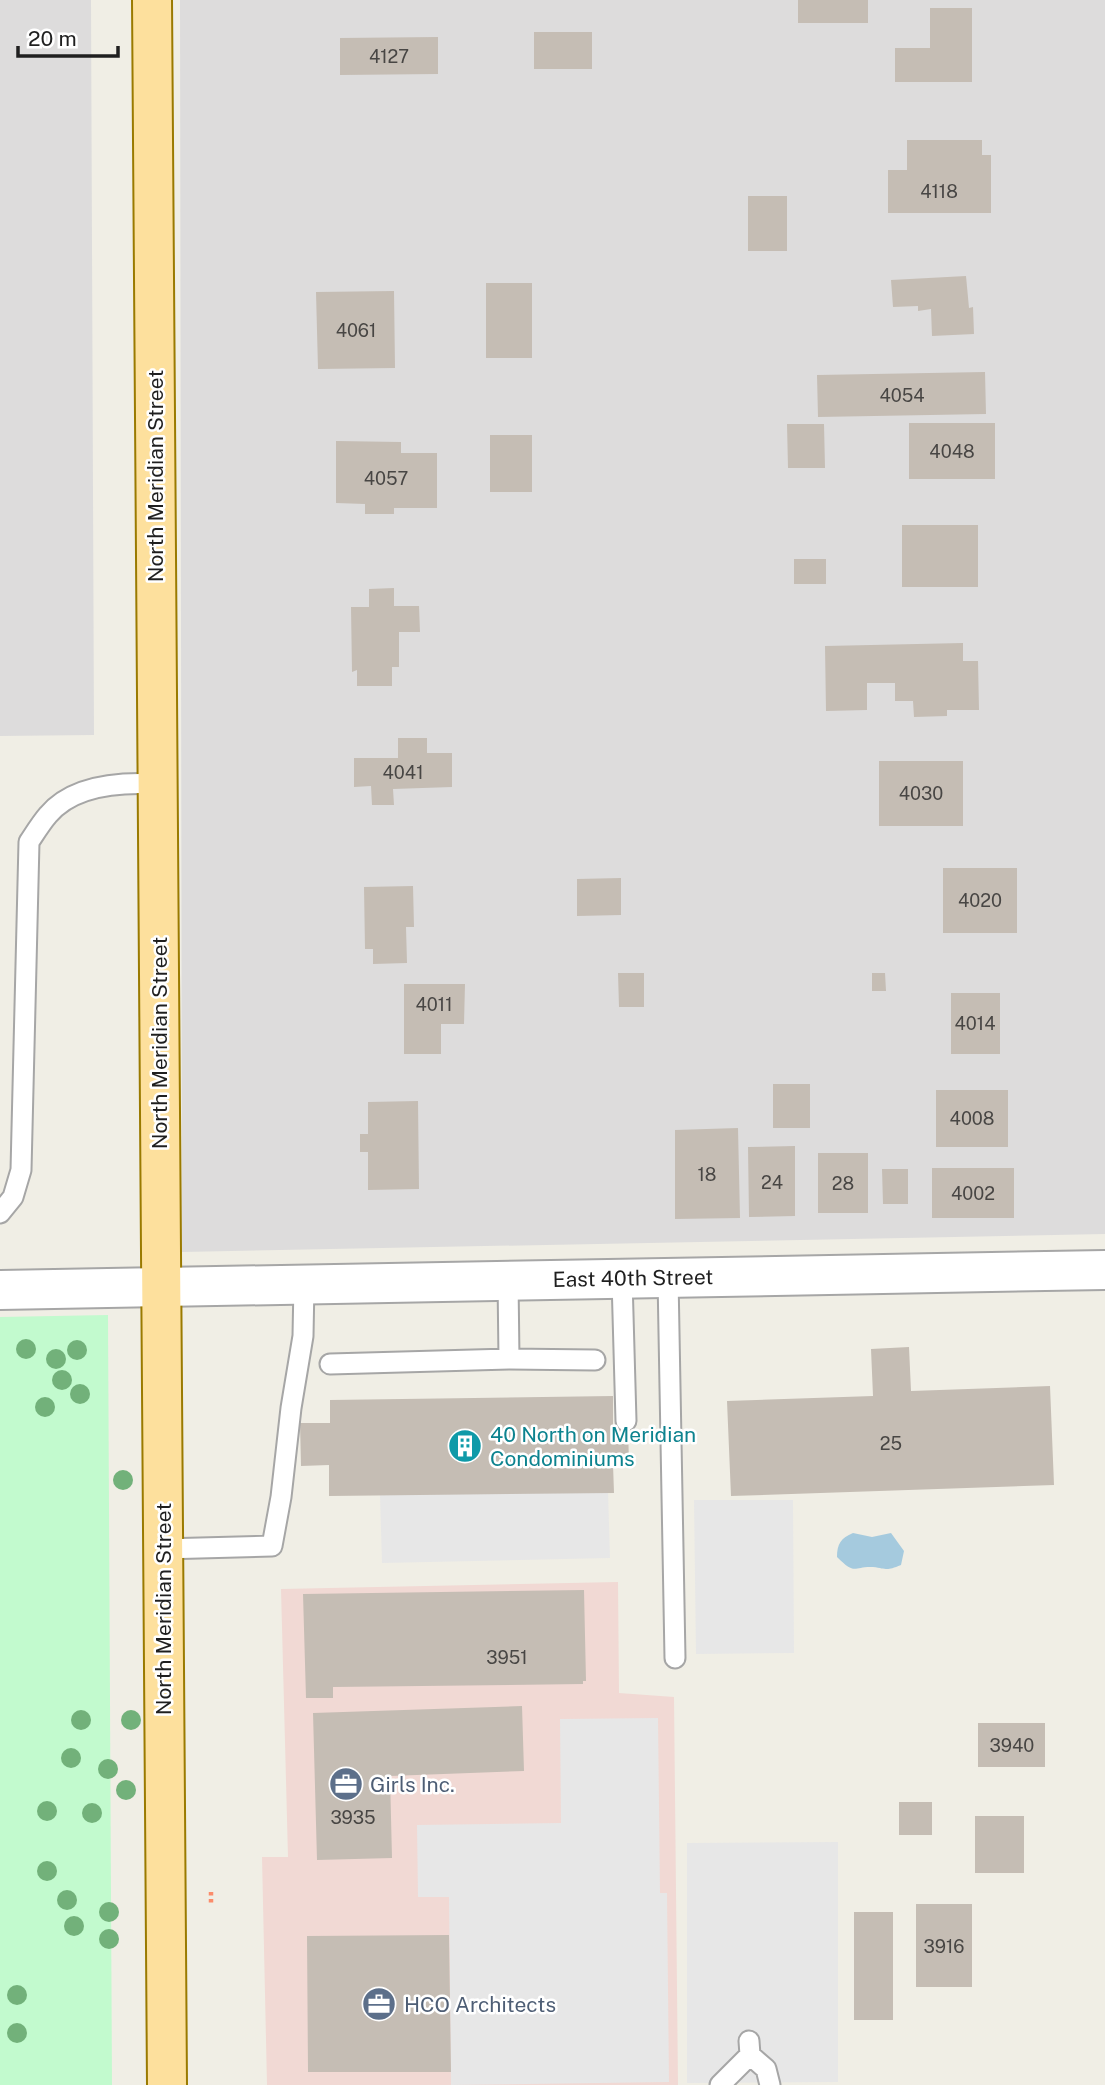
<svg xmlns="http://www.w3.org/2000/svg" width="1105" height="2085" font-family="'Public Sans',sans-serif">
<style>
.residential{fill:#dddcdc}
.commercial{fill:#f1d9d4}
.park{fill:#c2face}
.parking{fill:#e7e7e7}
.water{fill:#a5cade}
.building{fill:#c5bdb4}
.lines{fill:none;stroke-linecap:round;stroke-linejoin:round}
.lane-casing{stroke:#a6a6a6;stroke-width:23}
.street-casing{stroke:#a6a6a6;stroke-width:42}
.primary-casing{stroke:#9a7a00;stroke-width:42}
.path{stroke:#fb8c6b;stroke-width:4.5;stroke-dasharray:3.5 3.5;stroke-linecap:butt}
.lane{stroke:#fff;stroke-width:19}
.street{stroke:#fff;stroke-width:38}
.primary{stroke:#fde09d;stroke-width:38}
.tree{fill:#72b17a}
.labels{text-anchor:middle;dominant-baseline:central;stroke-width:5;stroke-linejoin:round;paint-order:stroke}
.number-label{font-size:18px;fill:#484644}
.street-label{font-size:21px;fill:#1f1f1f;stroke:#fff}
.culture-label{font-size:21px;fill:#0d838f;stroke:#fff;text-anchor:start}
.service-label{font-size:21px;fill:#4e5e75;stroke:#fff;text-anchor:start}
</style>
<rect width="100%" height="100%" fill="#f0eee5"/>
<path class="residential" d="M0 0H91L94 735 0 736Z
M180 0H1105V1234L182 1252Z"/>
<path class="commercial" d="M618 1582 619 1693 674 1697 678 2085H267L262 1857H288L281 1589Z"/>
<path class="park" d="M108 1315 112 2085H0V1317Z"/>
<path class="parking" d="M608 1491 610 1558 382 1563 380 1495Z
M694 1500H793L794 1653 696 1654Z
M658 1718 660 1893H667L669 2082 451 2085 449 1897H418L417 1825 561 1823 560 1719Z
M838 1842V2082L687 2083V1843Z"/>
<path class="water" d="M853 1533 872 1537 891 1533 904 1551 901 1565C886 1571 888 1569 873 1567 853 1566 856 1576 837 1557 837 1544 841 1538 853 1533Z"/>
<path class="building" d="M798 0H868V23H798Z
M930 8H972V82H895V48H930Z
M534 32H592V69H534Z
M438 37V74L340 75V38Z
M907 140H982V155H991V213H888V170H907Z
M748 196H787V251H748Z
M966 276 969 308 973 307 974 334 932 336 931 309 918 311V306L893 307 891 280Z
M486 283H532V358H486Z
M394 291 395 368 318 369 316 292Z
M985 372 986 414 818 417 817 375Z
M909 423H995V479H909Z
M787 424H824L825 468H788Z
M490 435H532V492H490Z
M336 441 401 442V453H437V508H394V514H365V504L336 503Z
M902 525H978V587H902Z
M794 559H826V584H794Z
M394 588V606H419L420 632H399V667H392V686H357V670L352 672 351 607H369V589Z
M963 643V661H978L979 710H947V716L914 717 913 701H895V683H867V710L826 711 825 646Z
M398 738H427V753H452V787L393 789 394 805H372L371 786 354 787V758H398Z
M879 761H963V826H879Z
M943 868H1017V933H943Z
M621 878V915L577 916V879Z
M413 886 414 927H406L407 963 373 964V949H365L364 887Z
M618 973H644V1007H619Z
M872 973H885L886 991H872Z
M404 984H465L464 1024H441V1054H404Z
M951 993H1000V1054H951Z
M773 1084H810V1128H773Z
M936 1090H1008V1147H936Z
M418 1101 419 1189 368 1190V1152H360V1134H368V1102Z
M738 1128 740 1218 675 1219V1130Z
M795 1146V1216L749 1217 748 1147Z
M818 1153H868V1213H818Z
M932 1168H1014V1218H932Z
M882 1169H908V1204H883Z
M909 1347 911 1391 1050 1386 1054 1485 731 1496 727 1401 873 1396 871 1349Z
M613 1396V1428H628L629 1463 613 1464 614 1493 329 1496V1465L301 1466 300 1423H330V1400Z
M584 1590 586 1681H583V1684L333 1687V1698H306L303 1594Z
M522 1706 524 1771 390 1776 392 1858 317 1860 313 1713Z
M978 1723H1045V1767H978Z
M899 1802H932V1835H899Z
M975 1816H1024V1873H975Z
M916 1904H972V1987H916Z
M854 1912H893V2020H854Z
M449 1935 451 2072H308L307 1936Z"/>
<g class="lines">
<g class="lane-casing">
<path id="lane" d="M0 1213 13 1197 21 1170 29 842C35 833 41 823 48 815 73 785 122 782 157 784
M668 1278 675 1658
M622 1279 626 1421
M508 1280 509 1359
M330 1364 509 1359 595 1360
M162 1549 272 1546 281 1497 291 1408 303 1336 304 1284
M749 2041 750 2055 766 2069 770 2085
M720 2085 750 2055"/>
</g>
<g class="street-casing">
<path id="street" d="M0 1290 1105 1270"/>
</g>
<g class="primary-casing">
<path id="primary" d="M152 0 167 2085"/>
</g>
<path class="path" d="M211 1892V1905"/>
<use href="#lane" class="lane"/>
<use href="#street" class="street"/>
<use href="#primary" class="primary"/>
</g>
<g class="tree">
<circle cx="26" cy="1349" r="10"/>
<circle cx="77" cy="1350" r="10"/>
<circle cx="56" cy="1359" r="10"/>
<circle cx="62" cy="1380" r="10"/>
<circle cx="80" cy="1394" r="10"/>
<circle cx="45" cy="1407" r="10"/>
<circle cx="123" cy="1480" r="10"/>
<circle cx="81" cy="1720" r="10"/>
<circle cx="131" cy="1720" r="10"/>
<circle cx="71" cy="1758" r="10"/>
<circle cx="108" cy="1769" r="10"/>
<circle cx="126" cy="1790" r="10"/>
<circle cx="47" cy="1811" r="10"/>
<circle cx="92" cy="1813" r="10"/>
<circle cx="47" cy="1871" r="10"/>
<circle cx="67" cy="1900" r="10"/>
<circle cx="109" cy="1912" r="10"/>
<circle cx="74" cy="1926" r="10"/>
<circle cx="109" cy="1939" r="10"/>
<circle cx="17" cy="1995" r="10"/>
<circle cx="17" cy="2033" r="10"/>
</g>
<defs>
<g id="building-disc" transform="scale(1.75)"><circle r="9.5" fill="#0f9aa8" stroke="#fff"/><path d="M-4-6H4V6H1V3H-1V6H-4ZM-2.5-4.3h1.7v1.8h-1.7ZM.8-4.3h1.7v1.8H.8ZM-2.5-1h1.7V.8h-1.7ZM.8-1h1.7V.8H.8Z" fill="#fff"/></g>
<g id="office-disc" transform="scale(1.75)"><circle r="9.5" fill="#5c6f8a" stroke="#fff"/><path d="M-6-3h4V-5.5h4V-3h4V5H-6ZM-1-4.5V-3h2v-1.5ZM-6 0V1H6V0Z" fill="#fff"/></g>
</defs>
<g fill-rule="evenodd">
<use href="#building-disc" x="465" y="1446"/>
<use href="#office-disc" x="346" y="1784"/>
<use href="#office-disc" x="379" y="2004"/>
</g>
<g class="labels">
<g class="number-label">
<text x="389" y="56">4127</text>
<text x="939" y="191">4118</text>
<text x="356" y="330">4061</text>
<text x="902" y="395">4054</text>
<text x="952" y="451">4048</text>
<text x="386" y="478">4057</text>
<text x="403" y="772">4041</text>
<text x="921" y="793">4030</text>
<text x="980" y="900">4020</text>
<text x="434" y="1004">4011</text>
<text x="975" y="1023">4014</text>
<text x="972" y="1118">4008</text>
<text x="707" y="1174">18</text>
<text x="772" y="1182">24</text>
<text x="843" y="1183">28</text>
<text x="973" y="1193">4002</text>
<text x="891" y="1443">25</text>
<text x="507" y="1657">3951</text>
<text x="1012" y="1745">3940</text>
<text x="353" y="1817">3935</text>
<text x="944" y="1946">3916</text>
</g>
<g class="street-label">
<text transform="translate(155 476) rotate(-90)">North Meridian Street</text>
<text transform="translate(159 1043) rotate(-90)">North Meridian Street</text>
<text transform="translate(633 1278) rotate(-1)">East 40th Street</text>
<text transform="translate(163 1609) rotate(-90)">North Meridian Street</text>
</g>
<g class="culture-label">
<text x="490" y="1434">40 North on Meridian<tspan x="490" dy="24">Condominiums</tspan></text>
</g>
<g class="service-label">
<text x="370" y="1784">Girls Inc.</text>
<text x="404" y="2004">HCO Architects</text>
</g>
</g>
<path d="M18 46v10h100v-10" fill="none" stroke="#1f1f1f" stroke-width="3.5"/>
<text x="28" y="46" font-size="21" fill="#1f1f1f" stroke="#ffffff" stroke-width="5" paint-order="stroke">20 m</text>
</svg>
